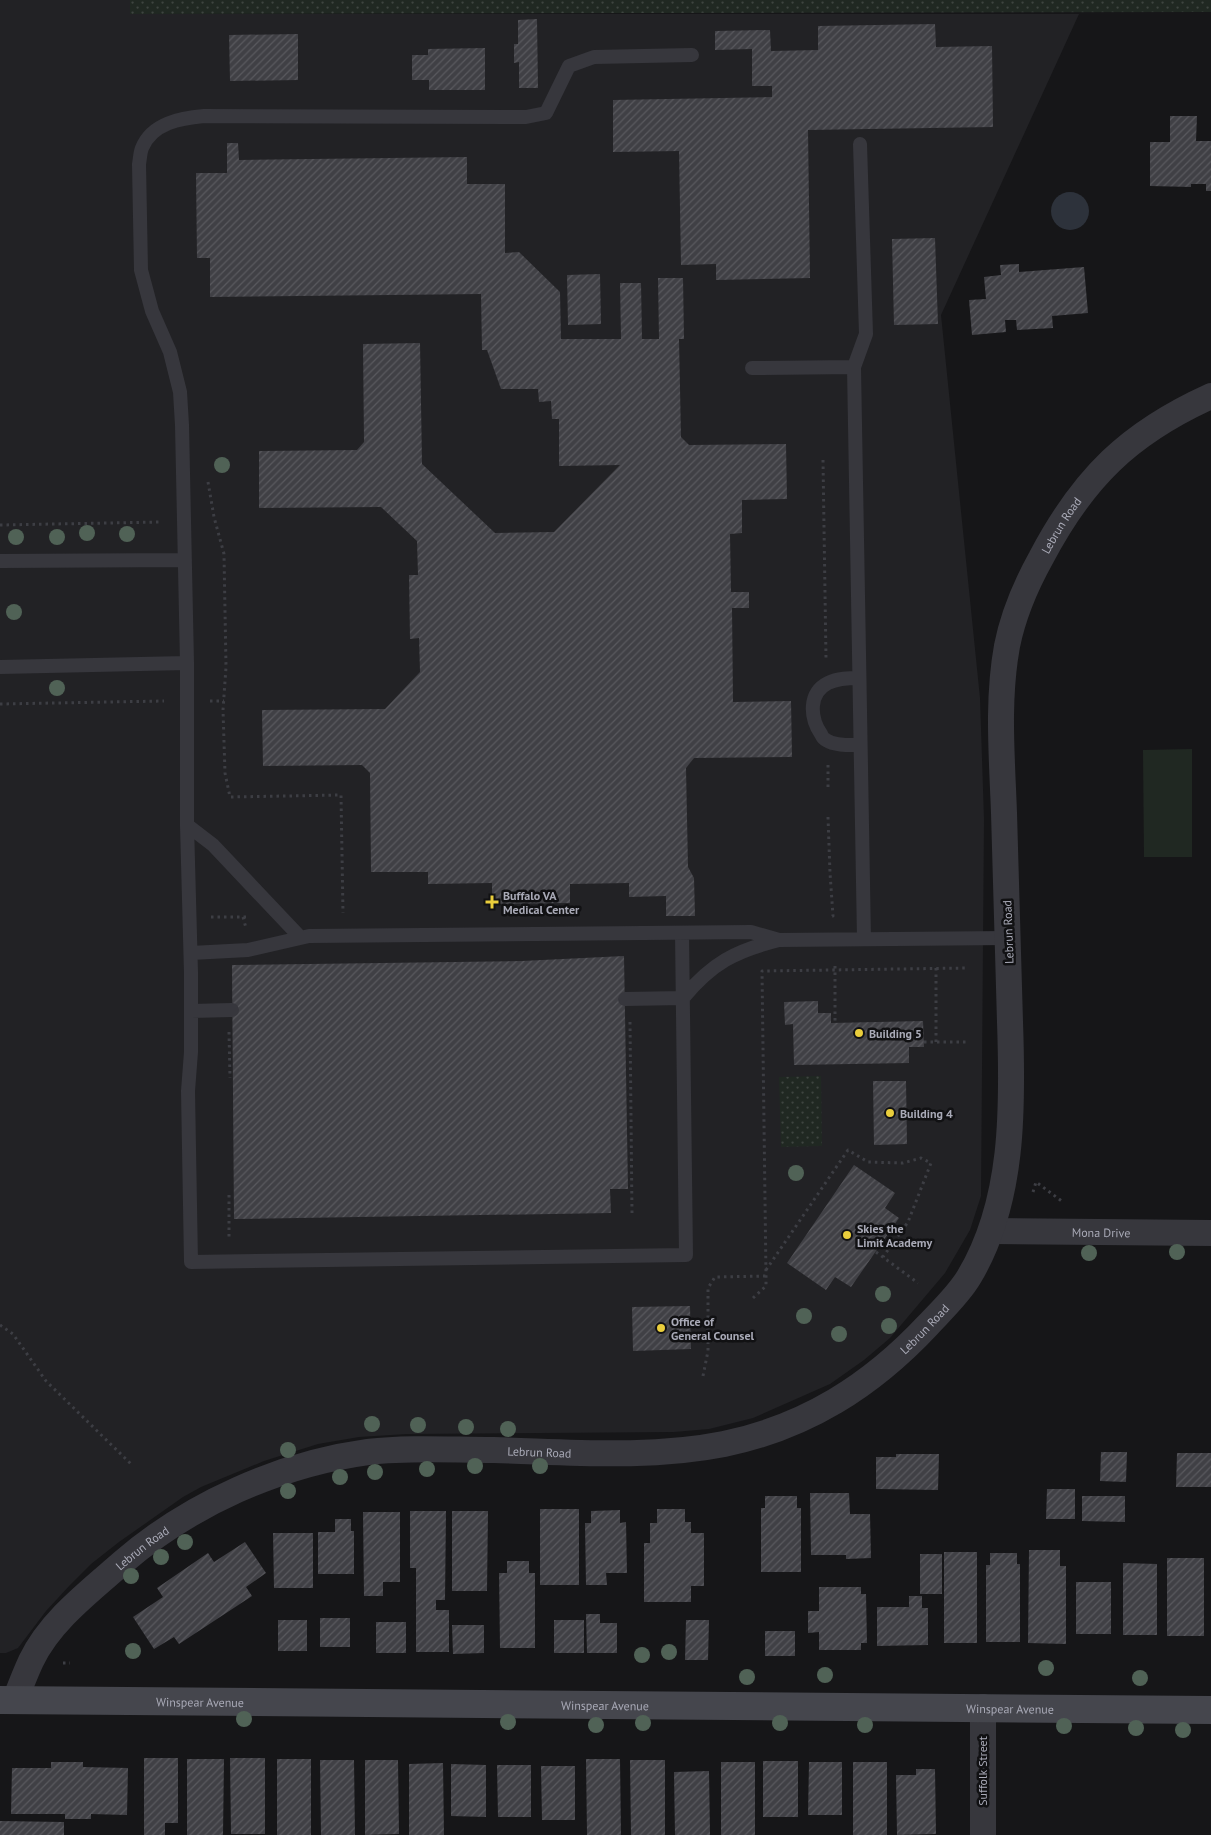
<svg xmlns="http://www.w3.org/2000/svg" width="1211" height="1835" font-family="'PT Sans',sans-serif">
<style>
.built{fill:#222225}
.green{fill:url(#green-dots)}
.pitch{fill:#202822}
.water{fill:#2d323b}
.building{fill:url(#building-hatch)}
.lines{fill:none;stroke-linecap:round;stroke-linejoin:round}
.path{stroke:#3d3e44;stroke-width:3;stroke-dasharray:2.5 4;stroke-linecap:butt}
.lane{stroke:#37373d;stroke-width:14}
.street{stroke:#37373d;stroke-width:26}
.secondary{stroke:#45464d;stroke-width:28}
.tree{fill:#506256}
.poi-dot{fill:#eace3c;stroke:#111113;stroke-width:2}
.labels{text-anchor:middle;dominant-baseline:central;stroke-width:5;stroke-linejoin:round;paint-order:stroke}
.street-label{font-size:12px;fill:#a9aab7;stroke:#111113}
.poi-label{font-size:12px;font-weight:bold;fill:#a9aab7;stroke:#111113;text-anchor:start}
</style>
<defs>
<pattern id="green-dots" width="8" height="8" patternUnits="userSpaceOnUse" patternTransform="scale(1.25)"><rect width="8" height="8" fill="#202822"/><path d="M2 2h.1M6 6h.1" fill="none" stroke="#3e4440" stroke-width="1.8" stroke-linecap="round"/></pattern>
<pattern id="building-hatch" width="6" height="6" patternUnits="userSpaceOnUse" patternTransform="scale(1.25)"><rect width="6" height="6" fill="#404045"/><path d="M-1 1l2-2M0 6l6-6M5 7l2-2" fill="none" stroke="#59595e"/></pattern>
</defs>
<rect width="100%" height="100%" fill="#161618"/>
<path class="built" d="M0 0H130V14H1079L941 315 980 698 984 819 981 1196 970 1230 945 1273 890 1338 864 1360 830 1384 753 1418 709 1429 674 1432 407 1434 359 1437 318 1444 264 1461 201 1487 183 1497 119 1542 91 1564 70 1585 46 1611 18 1648 6 1653H0Z"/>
<path class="green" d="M130 0H1211V12L130 14Z
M821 1076 822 1146 781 1147 779 1077Z"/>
<path class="pitch" d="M1192 749V857H1144L1143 750Z"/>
<path class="water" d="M1051 211a19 19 0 1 1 38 0a19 19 0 1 1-38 0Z"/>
<path class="building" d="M537 19 538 88H519V62L514 63V44H518V20Z
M935 24 936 47 992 46 993 127 808 130 810 278 716 280V264L681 265 679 151 613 152V100L772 97V86H752V49L715 50V31L770 30 771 51 818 50V26Z
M298 34V80L230 81 229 35Z
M485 48V90H429V80H412V55H428V49Z
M1170 116H1197L1196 141H1211V191H1206V184H1191V187L1150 186V142H1170Z
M227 143H238L239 160 467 157V184H505V253L519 252 560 292 561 339H621L620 283H641L642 339H659L658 278H683L684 339H679L681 437 689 445 786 444 787 499 742 500V533L730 534 731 592H749V608H732L733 702 791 701 792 757 694 758 686 768 688 867 694 878 695 916H666V896L629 897V883L570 884V903L492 904V883L428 884V872H371L370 773 362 765 263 766 262 710 385 709 420 672 419 638 410 639 409 575H418L417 541 381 507 259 508V451L357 450 364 442 363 344 420 343 422 464 495 533 554 532 620 465 559 466V419H552L551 401 539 402 538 389H501L487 350H482L481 294 210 297V258H197L196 173H227Z
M935 238 938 324 894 325 892 239Z
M1019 264V272L1084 267 1088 313 1052 316 1053 328 1017 330 1016 320H1005L1006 332 972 335 969 300 986 299 984 277 1001 275 1000 265Z
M600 274 601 324 568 325 567 275Z
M624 956 628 1189H610L611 1213 234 1219 232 965 522 961Z
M818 1001V1013H831V1023L923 1021 924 1047H909V1063L794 1065 793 1024 785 1025 784 1002Z
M873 1081H906L907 1144 874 1145Z
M854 1165 895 1193 885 1208 899 1218 851 1287 835 1277 826 1290 787 1263Z
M690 1306 691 1349 633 1351 632 1307Z
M1101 1452H1127L1126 1482 1100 1481Z
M1177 1453H1211V1487H1176Z
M896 1454H939L938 1490 876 1489V1457H896Z
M1047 1489H1075V1519H1046Z
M810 1493H849L850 1514H870L871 1558 846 1559V1555H811Z
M765 1496H797V1508H801V1572H761V1508H765Z
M1082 1496H1125V1522L1082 1521Z
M540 1509H579V1585H540Z
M657 1509H685V1522H691V1533H704V1586H691V1602H644V1543H650V1523H657Z
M620 1510V1523L626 1522 627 1573H606L607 1585H586L585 1523H591V1511Z
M410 1511H446L445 1600H436V1610H449V1652H416V1568H410Z
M452 1511H488L487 1591H452Z
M363 1512H400V1582H383V1596H364Z
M335 1519H351V1531H354V1574H318V1532H335Z
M273 1533H313V1588H274Z
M245 1542 266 1573 246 1587 252 1596 179 1644 174 1637 154 1649 133 1617 163 1597 157 1588 208 1553 214 1562Z
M1029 1550H1060V1566H1066V1644L1028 1643Z
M944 1552H977V1643H944Z
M990 1553H1017V1564H1020V1642H986V1565H990Z
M920 1554H942V1594H920Z
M1167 1558H1204V1636H1167Z
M507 1561H529V1573H535V1648H500L499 1573H507Z
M1123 1563 1157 1564V1635H1123Z
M1076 1582H1111V1634H1076Z
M819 1587H861V1594H866L867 1643H861V1650H819V1632L808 1633V1611H819Z
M909 1596H922V1608H928V1645L877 1646V1607H909Z
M586 1614H600V1623H617V1653H587Z
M320 1618H350V1647H320Z
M278 1620H307V1651H278Z
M554 1620H584V1653H554Z
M686 1620H709L708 1660H685Z
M376 1622H406V1653H376Z
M452 1625H484V1653L453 1654Z
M765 1631H795V1656H765Z
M144 1758H178V1823H165V1835H144Z
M230 1758H265V1834H231Z
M187 1759H224L223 1835H187Z
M277 1759H311V1835H277Z
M586 1759H620L621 1835H587Z
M320 1760H354L355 1835H321Z
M365 1760H398L399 1834 365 1835Z
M630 1760H665V1835H631Z
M763 1761H798V1817H763Z
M51 1762H83V1767L128 1768 127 1815 91 1814V1819H65V1814H11L12 1768H51Z
M721 1762H755V1835H721Z
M809 1762H842V1815H808Z
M853 1762H887V1835H853Z
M443 1763 444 1835H409V1764Z
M451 1764 486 1765V1817L451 1816Z
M497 1765H531V1817H498Z
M541 1766H575V1820H542Z
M916 1769H935L936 1834 897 1835 896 1775H916Z
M709 1771 710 1835H675L674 1772Z
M0 1821 64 1822V1835H0Z"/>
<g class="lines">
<path class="path" d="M823 460 826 659
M208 482 214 517 224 554 226 667 223 710 225 773 230 797 341 795 343 913
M0 525 162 522
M210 701H224
M0 704 164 701
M828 765V789
M828 817 830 873 833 916H830
M522 903V913
M211 917H249
M243 917 246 928
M835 966V1023
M936 968V1042
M630 1022 632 1213
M229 1032 230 1078
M924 1042H969
M1033 1192 1036 1182 1063 1202
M229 1195V1239
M876 1252 918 1283
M766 1270 848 1150 868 1162 903 1163 921 1158 931 1163 908 1222 883 1257
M753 1298 766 1286V1276L762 971 967 968
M0 1325 13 1334 46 1381 131 1464
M703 1376 708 1351V1288L715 1277 766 1276
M63 1663H70"/>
<path class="lane" d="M860 144 866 334 854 367 864 939
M752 368 854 367
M0 561 185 560
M0 667 187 663
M859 678C849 678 838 678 828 683 808 693 810 718 821 734 822 736 823 739 826 740 835 746 850 745 860 745
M187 825 213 845 300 937
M682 933 686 1255 191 1262 188 1091 191 1052V973L187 825V663L182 425 180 392 170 352 152 311 141 270 139 164C140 159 140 153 142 148 152 123 181 118 204 116L526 117 546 113 569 66 594 57 692 55
M191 953 248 950 309 936 751 932 779 940
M625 999 683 998C712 963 735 951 779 940L1008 938
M191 1011 232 1010"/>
<g class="street">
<path id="s1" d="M991 1231 1211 1233"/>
<path id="s2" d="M15 1700C20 1687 25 1674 31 1661 50 1621 90 1591 123 1562 190 1504 280 1464 368 1452 409 1447 452 1450 494 1450 570 1452 649 1459 724 1444 806 1427 871 1386 928 1325 942 1310 959 1294 969 1277 1014 1202 1013 1108 1010 1022 1008 952 1006 883 1004 813 1002 757 997 701 1007 646 1013 616 1026 585 1041 558 1083 478 1129 433 1211 396"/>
<path d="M983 1707V1835"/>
</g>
<path class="secondary" id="s3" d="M0 1700 1211 1710"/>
</g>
<g class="tree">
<circle cx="222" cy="465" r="8"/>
<circle cx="87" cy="533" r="8"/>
<circle cx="127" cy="534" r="8"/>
<circle cx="16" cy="537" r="8"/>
<circle cx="57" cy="537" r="8"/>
<circle cx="14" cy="612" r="8"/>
<circle cx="57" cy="688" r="8"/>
<circle cx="796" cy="1173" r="8"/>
<circle cx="1177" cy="1252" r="8"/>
<circle cx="1089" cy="1253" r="8"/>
<circle cx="883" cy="1294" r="8"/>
<circle cx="804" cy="1316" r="8"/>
<circle cx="889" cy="1326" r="8"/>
<circle cx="839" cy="1334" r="8"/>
<circle cx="372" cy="1424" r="8"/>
<circle cx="418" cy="1425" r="8"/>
<circle cx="466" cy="1427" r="8"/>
<circle cx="508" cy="1429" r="8"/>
<circle cx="288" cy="1450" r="8"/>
<circle cx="475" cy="1466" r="8"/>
<circle cx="540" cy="1466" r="8"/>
<circle cx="427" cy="1469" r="8"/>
<circle cx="375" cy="1472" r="8"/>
<circle cx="340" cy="1477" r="8"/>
<circle cx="288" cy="1491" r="8"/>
<circle cx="185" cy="1542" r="8"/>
<circle cx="161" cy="1557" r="8"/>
<circle cx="131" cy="1576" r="8"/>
<circle cx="133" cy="1651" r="8"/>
<circle cx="669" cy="1652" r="8"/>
<circle cx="642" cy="1655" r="8"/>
<circle cx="1046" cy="1668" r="8"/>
<circle cx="825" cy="1675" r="8"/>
<circle cx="747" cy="1677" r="8"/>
<circle cx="1140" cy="1678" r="8"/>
<circle cx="244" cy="1719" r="8"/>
<circle cx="508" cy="1722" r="8"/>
<circle cx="643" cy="1723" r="8"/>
<circle cx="780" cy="1723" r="8"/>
<circle cx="596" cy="1725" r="8"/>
<circle cx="865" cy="1725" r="8"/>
<circle cx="1064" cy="1726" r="8"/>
<circle cx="1136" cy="1728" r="8"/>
<circle cx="1183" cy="1730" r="8"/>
</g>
<g class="poi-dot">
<path d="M489.5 894.5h5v5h5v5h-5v5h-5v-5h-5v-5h5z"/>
<circle cx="859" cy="1033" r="5"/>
<circle cx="890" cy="1113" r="5"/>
<circle cx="847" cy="1235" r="5"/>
<circle cx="661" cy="1328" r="5"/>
</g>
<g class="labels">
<g class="street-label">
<text stroke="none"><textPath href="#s2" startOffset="1882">Lebrun Road</textPath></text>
<text transform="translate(1008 932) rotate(-92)">Lebrun Road</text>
<text stroke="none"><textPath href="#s1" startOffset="110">Mona Drive</textPath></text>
<text stroke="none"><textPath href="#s2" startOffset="1042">Lebrun Road</textPath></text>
<text stroke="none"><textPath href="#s2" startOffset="622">Lebrun Road</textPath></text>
<text stroke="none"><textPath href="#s2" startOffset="202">Lebrun Road</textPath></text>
<text stroke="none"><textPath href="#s3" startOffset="200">Winspear Avenue</textPath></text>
<text stroke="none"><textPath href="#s3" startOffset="605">Winspear Avenue</textPath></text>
<text stroke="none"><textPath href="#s3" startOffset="1010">Winspear Avenue</textPath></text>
<text transform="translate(982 1771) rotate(-90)">Suffolk Street</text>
</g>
<g class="poi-label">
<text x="503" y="895">Buffalo VA<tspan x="503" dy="14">Medical Center</tspan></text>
<text x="869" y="1033">Building 5</text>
<text x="900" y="1113">Building 4</text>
<text x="857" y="1228">Skies the<tspan x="857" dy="14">Limit Academy</tspan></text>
<text x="671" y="1321">Office of<tspan x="671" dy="14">General Counsel</tspan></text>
</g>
</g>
</svg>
